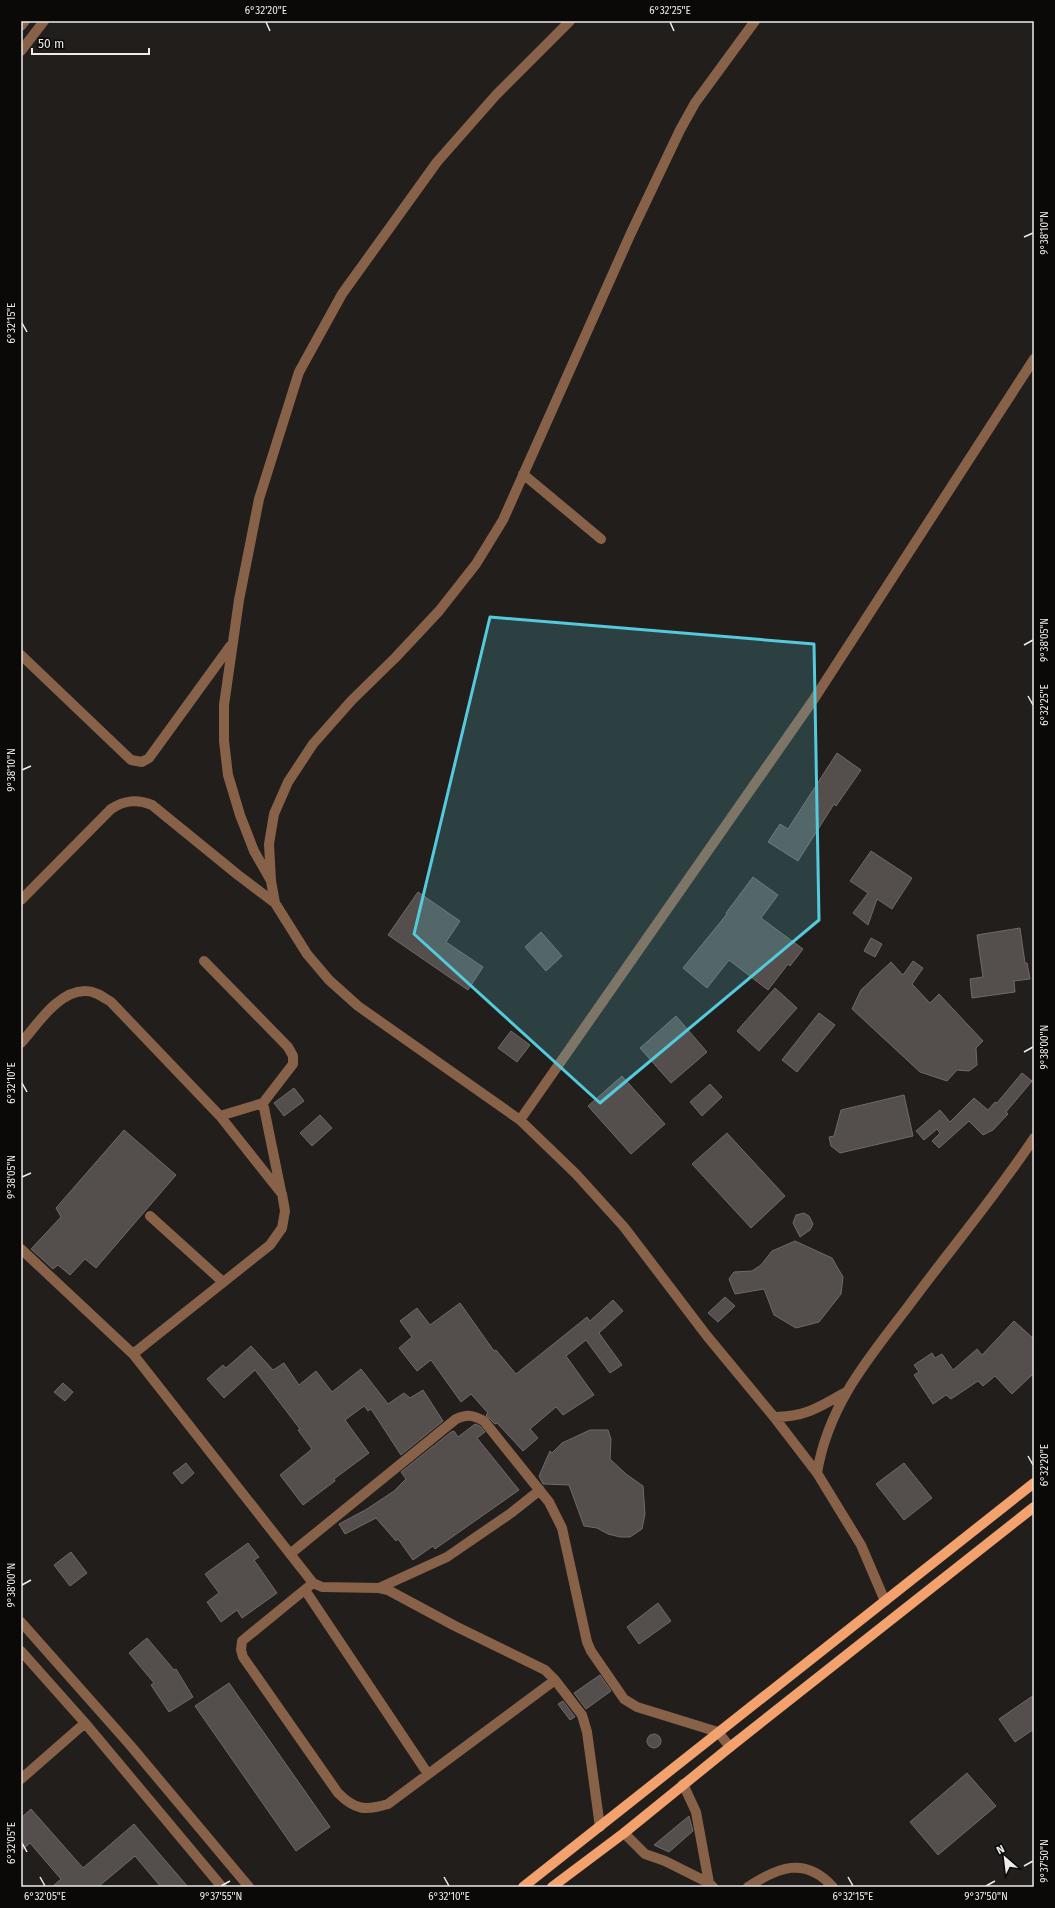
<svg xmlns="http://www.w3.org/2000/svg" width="1055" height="1908" font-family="'Fira Sans',sans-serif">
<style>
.building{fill:#544f4c;stroke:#6f6a67}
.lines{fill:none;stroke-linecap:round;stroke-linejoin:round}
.minor{stroke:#886149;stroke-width:10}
.major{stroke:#f3a26e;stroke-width:10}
.marked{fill:#54cadd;fill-opacity:0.2;stroke:#54cadd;stroke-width:3;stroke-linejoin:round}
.ticks{fill:none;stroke:#eeecea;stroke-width:1.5}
.neatline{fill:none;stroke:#eeecea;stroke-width:1.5}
.ticks-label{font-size:10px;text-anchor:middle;fill:#eeecea}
</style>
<rect width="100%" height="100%" fill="#221e1c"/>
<path class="building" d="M837 753 861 770 836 806 834 804 798 861 768 842 780 824 788 829Z
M871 851 912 878 892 909 877 899 868 925 853 913 868 893 850 881Z
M753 877 778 895 761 918 803 949 790 966 788 964 768 990 729 960 707 988 683 968 727 914 726 913Z
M418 892 460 921 446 942 483 967 468 990 388 935Z
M1020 928 1025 963H1027L1030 979 1014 981 1015 992 972 998 970 979 983 977 977 935Z
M541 932 562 956 546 971 525 947Z
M871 938 882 944 875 957 864 951Z
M913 961 923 968 912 984 930 1003 939 994 983 1041 976 1048 977 1065 969 1071 957 1070 947 1081 920 1072 852 1009 861 990 891 962 903 975Z
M775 988 797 1008 759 1051 737 1031Z
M819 1013 835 1025 797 1072 782 1060Z
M676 1016 707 1052 671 1083 640 1048Z
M511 1031 530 1045 517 1062 498 1048Z
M1022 1073 1032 1081 1006 1112 1008 1114 993 1130 983 1135 969 1121 939 1148 932 1141 940 1133 937 1129 924 1140 916 1131 940 1110 950 1122 974 1098 988 1110 995 1102 997 1103Z
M622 1076 665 1124 631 1154 588 1106Z
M710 1084 722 1097 702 1116 690 1102Z
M294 1088 304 1101 284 1116 274 1103Z
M904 1095 913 1136 840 1153 831 1146 829 1137 834 1136 841 1110Z
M320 1115 332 1128 312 1146 300 1133Z
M124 1130 176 1175 96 1268 85 1259 70 1275 58 1265 53 1269 31 1249 61 1217 56 1208Z
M727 1133 785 1196 751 1228 692 1164Z
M804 1213 809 1216 813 1224 810 1230 800 1237 793 1223 796 1215Z
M795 1241 832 1258 843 1277 841 1294 819 1322 796 1328 774 1315 764 1289 735 1294 729 1279 734 1272 752 1271 761 1265 772 1251Z
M725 1297 735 1306 718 1322 708 1313Z
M613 1300 623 1311 599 1333 622 1365 610 1373 586 1340 566 1356 594 1395 563 1415 556 1407 530 1429 538 1438 523 1451 497 1423 495 1424 486 1415 488 1413 471 1394 461 1402 431 1360 417 1371 399 1348 412 1337 400 1321 417 1308 430 1325 460 1303 494 1351 496 1350 516 1374 587 1317 590 1321Z
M1014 1321 1034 1339V1373L1012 1394 995 1376 983 1386 978 1381 951 1399 946 1395 933 1404 914 1375 919 1372 914 1365 932 1353 935 1358 942 1354 953 1370 977 1349 982 1355Z
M251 1346 273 1370 284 1363 299 1385 316 1371 332 1392 361 1369 388 1404 404 1393 410 1398 423 1390 443 1421 401 1455 371 1409 368 1411 364 1406 345 1420 369 1453 334 1479 335 1481 303 1505 280 1475 312 1449 298 1430 300 1429 255 1370 224 1398 207 1379 223 1365 226 1368Z
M63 1383 73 1392 65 1401 54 1392Z
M475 1424 480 1426 485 1432 477 1438 519 1490 435 1549 433 1546 413 1560 398 1539 396 1541 376 1518 345 1534 339 1524 367 1509 394 1491 406 1479 401 1472 451 1432 454 1431 458 1437Z
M590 1430H608L611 1439 610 1459 626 1474 643 1486 645 1514 642 1529 630 1537H620L608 1534 597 1528 584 1526 569 1485 543 1484 539 1476 550 1451 552 1453 562 1443Z
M186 1463 194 1473 182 1484 173 1473Z
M904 1463 932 1498 904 1520 876 1484Z
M248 1543 259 1557 254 1560 277 1593 242 1618 237 1610 221 1622 207 1602 219 1593 205 1574Z
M71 1552 87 1573 70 1586 54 1565Z
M658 1603 671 1621 639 1644 627 1627Z
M147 1638 174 1670 176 1669 193 1697 169 1712 151 1685 154 1683 129 1653Z
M600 1675 611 1691 586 1709 574 1693Z
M229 1683 330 1827 296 1851 195 1706Z
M1034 1695V1729L1015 1742 999 1719Z
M563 1701 575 1717 570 1720 558 1704Z
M647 1741a7 7 0 1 1 14 0a7 7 0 1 1-14 0Z
M967 1773 996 1806 938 1855 910 1822Z
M31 1809 83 1868 134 1824 188 1887H161L135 1856 98 1887H52L61 1879 30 1843 21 1851V1818Z
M689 1816 693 1831 669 1852 654 1845Z"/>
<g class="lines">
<path class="minor" d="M755 21 695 103 680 130 631 233 503 520 476 564 439 611 395 658 352 700 313 744 288 782 274 814 269 844 271 881 275 903 307 954 329 980 358 1006 520 1120 576 1174 624 1227 707 1336 774 1417 817 1473 861 1545 885 1601
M21 26 25 21
M21 51 44 21
M523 474 601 539
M21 655 131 760 142 762 149 758 231 645
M270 879 254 851 240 815 228 775 224 741V705L239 600 259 499 299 372 342 294 437 162 496 95 570 21
M21 900 111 809C125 800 137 799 152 805L238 875 275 903
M204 961 288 1047 293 1056V1064L263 1103 220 1116
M21 1043C37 1025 58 991 85 991 95 991 103 997 111 1002L220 1116 282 1194 285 1211 282 1228 270 1245 133 1354
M263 1103 281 1191
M520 1120 814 699 1034 359
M150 1216 223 1282
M21 1249 133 1354 313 1583 322 1587 379 1588 388 1590 455 1626 545 1670 555 1680 582 1715 587 1732 600 1827
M774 1417C805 1417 820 1407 846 1392
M817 1473C828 1406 867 1360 907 1308 949 1251 995 1197 1034 1138
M290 1554 456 1419C467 1414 473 1415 484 1421L549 1502 562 1528 587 1642 591 1651 624 1699 637 1707 718 1732 730 1747
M313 1583 242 1641 241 1650 243 1657 338 1793C355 1810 365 1811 388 1804L555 1680
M379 1588 447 1557 511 1513 540 1490
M305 1590 428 1774
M21 1622 130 1745 249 1887
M21 1651 85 1723 222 1887
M21 1779 85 1723
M683 1784 696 1812 709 1883
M624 1833 645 1854 665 1861 709 1883 713 1887
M748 1887C778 1867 805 1856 833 1887"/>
<path class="major" d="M523 1887 1034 1483
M552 1887 624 1833 730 1747 1034 1507"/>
</g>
<path class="marked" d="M490 617 814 644 819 920 600 1103 414 934Z"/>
<path class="ticks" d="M266 22 270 31M670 22 674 31M1024 237 1033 233M22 323 27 332M1024 645 1033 640M1028 696 1033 705M22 770 31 766M1024 1052 1033 1047M22 1083 27 1092M22 1177 31 1173M1028 1456 1033 1465M22 1585 31 1580M22 1843 27 1852M1024 1866 1033 1861M40 1877 45 1886M444 1877 449 1886M848 1877 853 1886M221 1886 230 1881M986 1886 995 1881"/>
<rect width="1055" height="1908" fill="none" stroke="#0a0908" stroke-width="44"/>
<g transform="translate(1005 1858) rotate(332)" stroke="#0a0908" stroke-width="3" paint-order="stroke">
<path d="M0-3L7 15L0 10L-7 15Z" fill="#eeecea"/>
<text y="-6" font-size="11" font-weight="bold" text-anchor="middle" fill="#eeecea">N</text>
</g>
<path d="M32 48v6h117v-6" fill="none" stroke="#eeecea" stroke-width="2"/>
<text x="38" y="48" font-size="12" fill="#eeecea" stroke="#0a0908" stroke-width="3" paint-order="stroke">50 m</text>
<rect x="22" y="22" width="1011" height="1864" class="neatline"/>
<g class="ticks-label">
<text x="266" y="14">6°32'20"E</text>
<text x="670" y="14">6°32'25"E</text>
<text transform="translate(1044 233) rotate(-90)" y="4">9°38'10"N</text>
<text transform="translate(11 323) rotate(-90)" y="4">6°32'15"E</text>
<text transform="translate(1044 640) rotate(-90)" y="4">9°38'05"N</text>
<text transform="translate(1044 705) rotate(-90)" y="4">6°32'25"E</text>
<text transform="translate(11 770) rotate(-90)" y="4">9°38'10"N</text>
<text transform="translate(1044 1047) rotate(-90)" y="4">9°38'00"N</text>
<text transform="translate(11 1083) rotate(-90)" y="4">6°32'10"E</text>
<text transform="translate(11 1177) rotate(-90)" y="4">9°38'05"N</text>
<text transform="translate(1044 1465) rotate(-90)" y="4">6°32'20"E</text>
<text transform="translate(11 1585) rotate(-90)" y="4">9°38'00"N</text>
<text transform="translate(11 1843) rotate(-90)" y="4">6°32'05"E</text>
<text transform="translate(1044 1861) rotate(-90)" y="4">9°37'50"N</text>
<text x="45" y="1900">6°32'05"E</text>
<text x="221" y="1900">9°37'55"N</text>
<text x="449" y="1900">6°32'10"E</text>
<text x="853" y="1900">6°32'15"E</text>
<text x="986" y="1900">9°37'50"N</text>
</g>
</svg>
